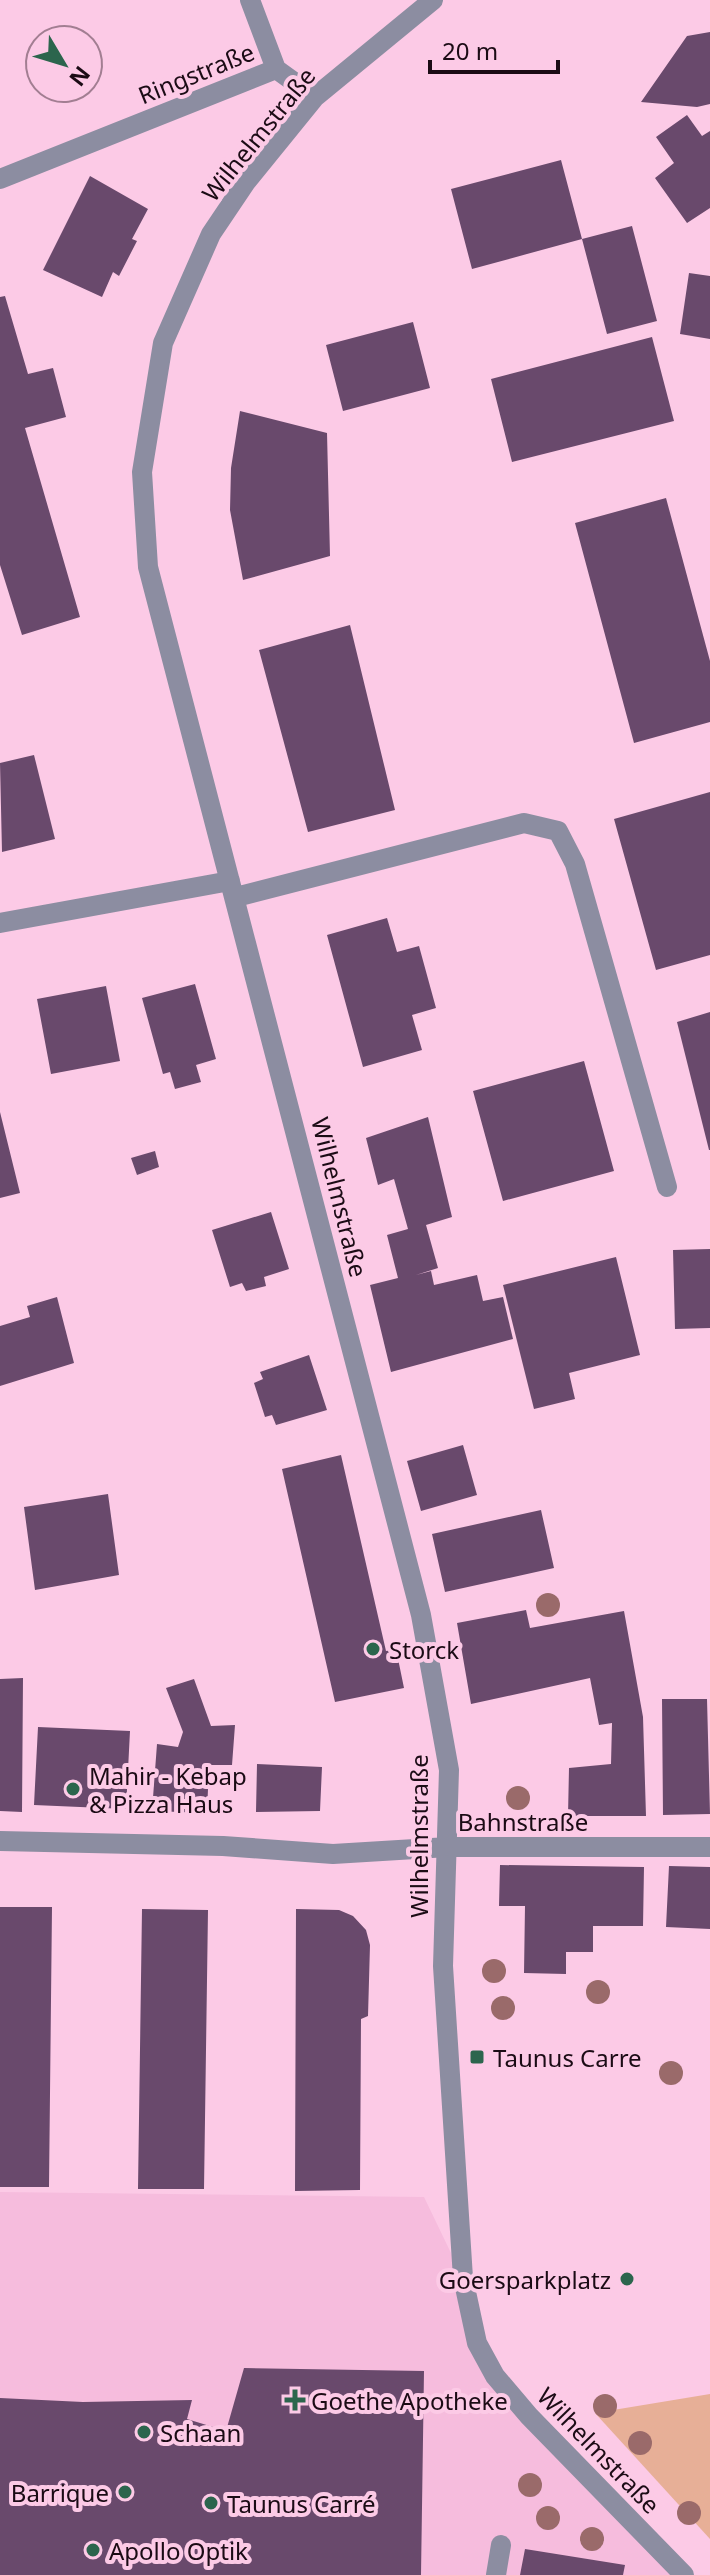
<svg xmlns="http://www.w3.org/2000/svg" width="710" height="2575" font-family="'Noto Sans',sans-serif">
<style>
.built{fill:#f6bcdd}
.green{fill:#e7af97}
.building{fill:#69496c}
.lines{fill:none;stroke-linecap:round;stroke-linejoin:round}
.service{stroke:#8c8da1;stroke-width:20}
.minor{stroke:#8c8da1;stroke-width:20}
.tree{fill:#9a6a6a}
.poi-dot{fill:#2c654d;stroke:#fccae6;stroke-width:3}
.labels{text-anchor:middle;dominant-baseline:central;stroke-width:8;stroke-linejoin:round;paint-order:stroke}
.street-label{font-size:24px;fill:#1b0b15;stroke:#fccae6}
.poi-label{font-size:24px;fill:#1b0b15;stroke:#fccae6;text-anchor:start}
</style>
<rect width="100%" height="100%" fill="#fccae6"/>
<path class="built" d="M0 2192 424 2197 463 2278 477 2343 684 2575H0Z"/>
<path class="green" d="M710 2394V2539L595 2413Z"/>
<path class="building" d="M710 32V104L697 107 641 102 687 36Z
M687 115 702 136 710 131V208L687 223 655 178 674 163 656 137Z
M561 160 582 239 472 269 451 189Z
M90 176 148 209 132 239 137 241 119 276 113 272 102 297 43 270Z
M632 226 657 321 607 334 582 239Z
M689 273 710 276V339L680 334Z
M5 296 28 374 53 368 66 417 25 428 80 617 22 635 0 565V297Z
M413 322 430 388 343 411 326 345Z
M652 337 674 421 512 462 491 379Z
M240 411 327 433 330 556 243 580 230 510 231 468Z
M666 498 710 661V722L634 743 575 523Z
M350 625 395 810 308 832 259 650Z
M34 755 55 839 2 852 0 763Z
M710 792V955L656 970 614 819Z
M387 918 397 952 419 946 436 1008 412 1015 422 1050 363 1067 327 935Z
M195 984 216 1059 196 1065 201 1082 175 1089 170 1072 163 1074 142 998Z
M106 986 120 1061 51 1074 37 999Z
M710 1012V1150H709L677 1022Z
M584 1061 614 1171 503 1201 473 1091Z
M0 1112 20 1193 0 1198Z
M428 1117 452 1217 426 1225 438 1268 416 1275 431 1271 434 1285 477 1275 483 1301 503 1297 513 1339 391 1372 370 1285 398 1278 387 1235 408 1229 394 1179 378 1185 366 1138Z
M155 1151 159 1167 137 1175 131 1158Z
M271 1212 289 1269 264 1277 266 1286 246 1291 242 1283 230 1287 212 1230Z
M710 1249V1328L675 1329 673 1250Z
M616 1257 640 1355 569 1373 575 1399 534 1409 503 1285Z
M57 1297 74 1363 0 1386V1326L30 1317 27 1306Z
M309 1355 327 1410 276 1425 272 1415 265 1417 254 1383 263 1379 260 1372Z
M463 1445 477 1495 421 1511 407 1461Z
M341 1455 386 1651 396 1649 404 1688 335 1702 282 1469Z
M108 1494 119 1575 35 1590 24 1507Z
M541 1510 554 1568 445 1592 432 1534Z
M526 1610 530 1628 624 1611 643 1717 646 1816H568L569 1768 611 1764 612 1723 599 1725 590 1678 471 1704 457 1623Z
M23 1678 22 1812 0 1811V1679Z
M194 1679 211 1726 235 1725 232 1765H209L207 1813 152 1811 157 1744 178 1747 183 1732 166 1688Z
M662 1699H707L710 1814 663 1815Z
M38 1727 130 1731 126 1809 34 1805Z
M257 1764 322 1767 320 1811 256 1812Z
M500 1865 644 1867 643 1926H593V1952H566V1974L524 1973 525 1906H499Z
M669 1866 710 1867V1929L666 1927Z
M0 1907H52L49 2187H0Z
M142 1909 208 1910 204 2189H138Z
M296 1909 339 1910 353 1916 366 1930 370 1945 368 2016 361 2019 360 2190 295 2191Z
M244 2368 424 2371 421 2575H0V2398L83 2402 192 2400 187 2419 226 2431Z
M525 2549 625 2565 623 2575H520Z"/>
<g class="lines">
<path class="service" d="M496 2575 501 2545"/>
<path class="minor" d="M250 0 276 69 315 97
M433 0 315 97 246 182 211 234 163 343 142 472 148 567 421 1615 449 1770 443 1966 463 2278 477 2343 495 2376 529 2416 684 2575
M0 179 276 69
M236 897 524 823 558 831 575 864 667 1187
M0 923 230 881
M0 1841 223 1846 333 1854 448 1847H710"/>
</g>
<g class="tree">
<circle cx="548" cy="1605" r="12"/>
<circle cx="518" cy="1798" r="12"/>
<circle cx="494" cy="1971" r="12"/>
<circle cx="598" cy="1992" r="12"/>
<circle cx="503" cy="2008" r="12"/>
<circle cx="671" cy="2073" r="12"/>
<circle cx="605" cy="2406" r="12"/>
<circle cx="640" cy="2443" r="12"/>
<circle cx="530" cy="2485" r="12"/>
<circle cx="689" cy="2513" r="12"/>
<circle cx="548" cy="2518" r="12"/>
<circle cx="592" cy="2539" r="12"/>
</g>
<g class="poi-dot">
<circle cx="373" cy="1649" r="8"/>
<circle cx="73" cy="1789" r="8"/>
<rect x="469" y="2049" width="16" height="16" rx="4"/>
<circle cx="627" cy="2279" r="8"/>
<path d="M291 2388h8v8h8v8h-8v8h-8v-8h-8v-8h8z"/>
<circle cx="144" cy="2432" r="8"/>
<circle cx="125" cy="2492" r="8"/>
<circle cx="211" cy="2503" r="8"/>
<circle cx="93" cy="2550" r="8"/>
</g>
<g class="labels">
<g class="street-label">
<text transform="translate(196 73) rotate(-22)">Ringstraße</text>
<text transform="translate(258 134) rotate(-51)">Wilhelmstraße</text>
<text transform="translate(340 1197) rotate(76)">Wilhelmstraße</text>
<text x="523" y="1821">Bahnstraße</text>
<text transform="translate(418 1836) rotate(-90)">Wilhelmstraße</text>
<text transform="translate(599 2450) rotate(46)">Wilhelmstraße</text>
</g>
<g class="poi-label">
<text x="389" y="1649">Storck</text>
<text x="89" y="1775">Mahir - Kebap<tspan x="89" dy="28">&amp; Pizza Haus</tspan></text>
<text x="493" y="2057">Taunus Carre</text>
<text x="611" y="2279" text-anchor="end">Goersparkplatz</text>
<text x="311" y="2400">Goethe Apotheke</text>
<text x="160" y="2432">Schaan</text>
<text x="109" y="2492" text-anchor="end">Barrique</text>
<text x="227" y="2503">Taunus Carré</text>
<text x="109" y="2550">Apollo Optik</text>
</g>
</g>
<g transform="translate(64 64) rotate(128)"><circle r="38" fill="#fccae6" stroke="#a27e92" stroke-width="2"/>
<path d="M0-6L14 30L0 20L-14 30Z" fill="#2c654d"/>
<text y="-12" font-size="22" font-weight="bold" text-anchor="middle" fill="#1b0b15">N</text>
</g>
<path d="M430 60v12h128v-12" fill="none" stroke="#1b0b15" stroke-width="4"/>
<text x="442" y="60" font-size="24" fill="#1b0b15" stroke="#fccae6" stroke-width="6" paint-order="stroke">20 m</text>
</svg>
